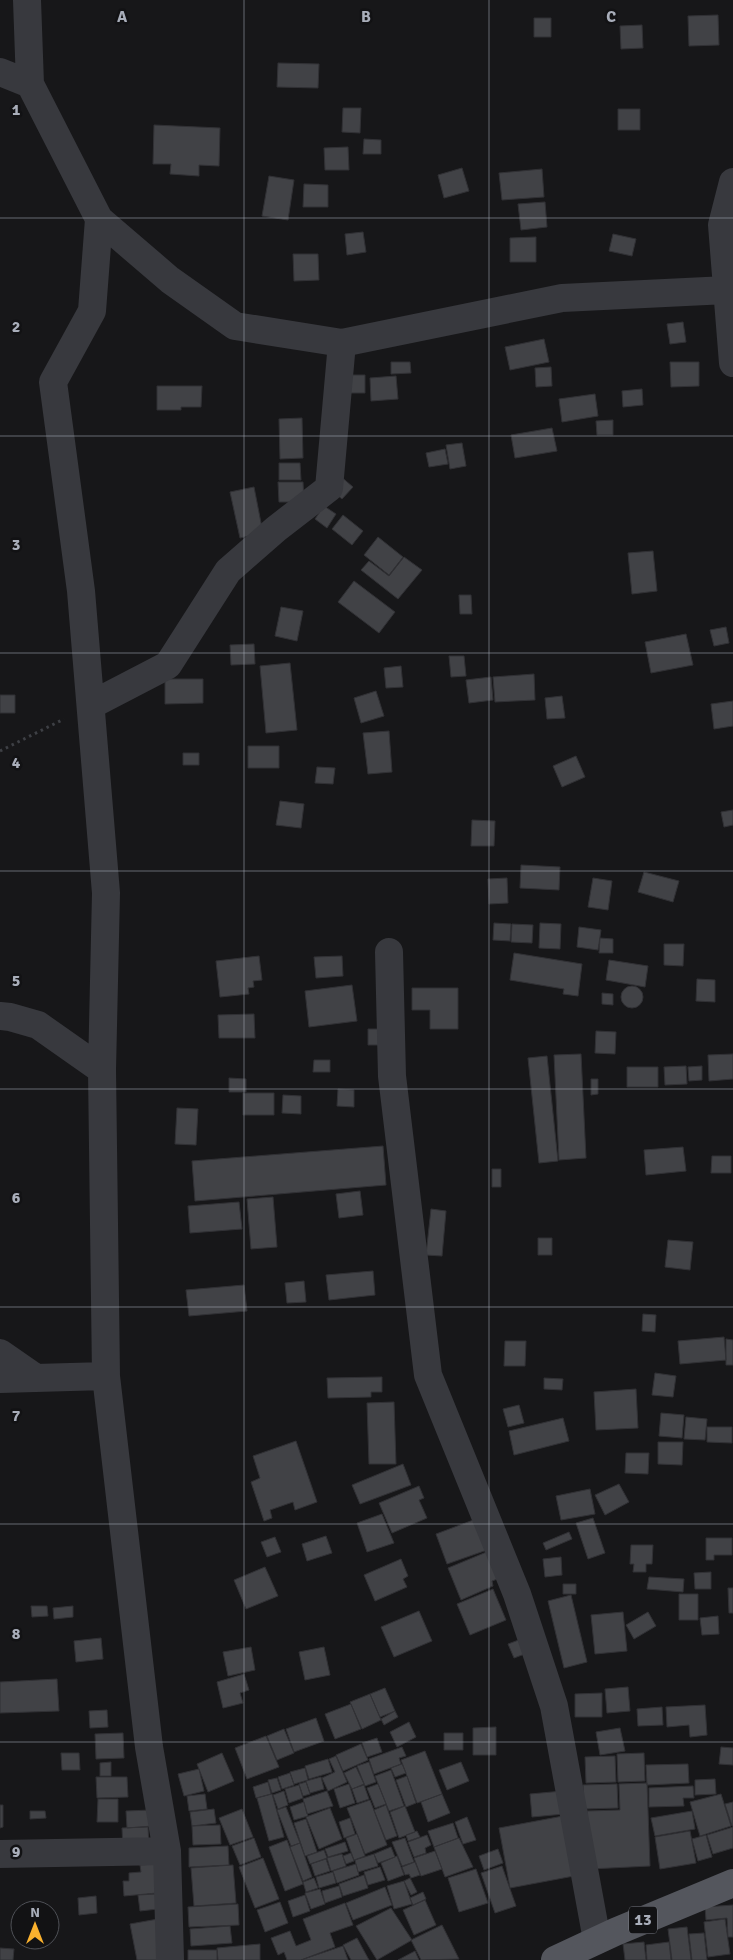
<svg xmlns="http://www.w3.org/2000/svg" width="733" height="1960" font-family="Signika,sans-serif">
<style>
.building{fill:#414246;stroke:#313135}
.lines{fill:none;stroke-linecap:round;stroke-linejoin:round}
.path{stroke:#3e4045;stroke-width:3;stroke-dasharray:2.5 4;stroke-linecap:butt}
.minor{stroke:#38393e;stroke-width:28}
.major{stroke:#54565d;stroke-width:28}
.grid{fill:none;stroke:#a9aeba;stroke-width:1;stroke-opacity:0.55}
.labels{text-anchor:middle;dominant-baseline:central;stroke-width:5;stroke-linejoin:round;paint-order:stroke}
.shield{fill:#121214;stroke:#7c7f88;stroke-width:1}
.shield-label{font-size:16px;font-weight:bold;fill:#a9aeba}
.grid-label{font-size:16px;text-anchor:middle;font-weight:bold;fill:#a9aeba;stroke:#121214;stroke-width:5;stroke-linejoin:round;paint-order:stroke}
</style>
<rect width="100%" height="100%" fill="#171719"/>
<path class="building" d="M718 15 719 45 689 46 688 16Z
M534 18H551V37H534Z
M642 25 643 48 621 49 620 26Z
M278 63 319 64 318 88 277 87Z
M343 108H361L360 133 342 132Z
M618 109H640V130H618Z
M154 125 220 128 219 166 199 165V176L170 174 171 164H153Z
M364 139 381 140V154H363Z
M348 147 349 170H325L324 148Z
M462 168 469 191 444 198 438 175Z
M542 169 544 197 502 200 499 173Z
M269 176 294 180 288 220 262 216Z
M304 184 328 185V207H303Z
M545 202 547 227 521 230 518 204Z
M363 232 366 252 347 255 345 234Z
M613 234 636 239 632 256 609 251Z
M536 237V262H510V238Z
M293 254H318L319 280 294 281Z
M683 322 686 342 670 344 667 324Z
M544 339 549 362 510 370 505 347Z
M391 362H410L411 373 391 374Z
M670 362H699V386L671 387Z
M551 367 552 386 536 387 535 368Z
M344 375H365V393H346Z
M396 376 398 399 371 401 370 378Z
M157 386H202L201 407H181V410H157Z
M642 389 643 405 623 407 622 391Z
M595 394 598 416 562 422 559 399Z
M302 418 303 458 280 459 279 419Z
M613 420V435H597L596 421Z
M552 428 557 451 515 458 511 435Z
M462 443 466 466 450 469 446 445Z
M445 449 448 464 429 467 426 453Z
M279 463H300L301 480H279Z
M339 475 353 487 342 499 329 488Z
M278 482H303L304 502H279Z
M254 487 263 533 240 538 230 492Z
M324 506 336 514 327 528 315 519Z
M343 515 363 531 352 545 332 529Z
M378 537 403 557 389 575 364 555Z
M653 551 657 591 632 594 628 553Z
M404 557 422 570 398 599 361 570 369 561 389 576Z
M354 581 395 612 379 633 338 602Z
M459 595H471L472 614H460Z
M281 607 303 611 297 641 275 636Z
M726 627 729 643 714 646 710 630Z
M686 634 693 665 651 673 645 642Z
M254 644 255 664 231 665 230 645Z
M449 656H464L466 676 451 677Z
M290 663 297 730 266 733 260 666Z
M401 666 403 687 386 688 384 668Z
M534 674 535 700 495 702 493 677Z
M491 677 493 700 469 703 466 680Z
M165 679H203V703L165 704Z
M376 691 384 716 361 723 354 698Z
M0 695H15V713H0Z
M562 696 565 718 547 719 545 698Z
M733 701V726L714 729 711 704Z
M389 731 392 772 368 774 363 733Z
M248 746H279V768H248Z
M183 753H199V765H183Z
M576 756 585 777 562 787 553 766Z
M317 767 335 768 333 784 315 783Z
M280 801 304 804 301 828 276 825Z
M733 810V825L724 827 721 812Z
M472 820 495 821 494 846H471Z
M521 865 560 867 559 890 520 888Z
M644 872 679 881 673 902 638 892Z
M507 878 508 903 489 904 488 879Z
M593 878 612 881 608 910 588 907Z
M494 923 511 924 510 941 493 940Z
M540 923 561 924 560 949 539 948Z
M512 924 533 925 532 943 511 942Z
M579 927 601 930 598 950 577 947Z
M600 938 613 939V953H599Z
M664 944H684L683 966 664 965Z
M514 953 582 964 578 996 563 994 564 989 510 980Z
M259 956 262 980 253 981 254 987 248 988 249 994 220 997 216 961Z
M342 956 343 976 316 978 314 957Z
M609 960 648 966 645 987 606 980Z
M697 979 715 980V1002L696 1001Z
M352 985 357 1021 309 1027 305 991Z
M621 997a11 11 0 1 1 22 0a11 11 0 1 1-22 0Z
M412 988H458V1029H430V1010H412Z
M602 993 613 994V1005L602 1004Z
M254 1014 255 1038H219L218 1015Z
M368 1029H380V1045H368Z
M596 1031 616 1032 615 1054 595 1053Z
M581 1054 586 1158 559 1160 554 1055Z
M733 1054V1079L709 1081 708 1055Z
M547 1056 558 1161 539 1163 528 1058Z
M314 1060H330V1072H313Z
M686 1066 687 1084 665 1085 664 1067Z
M702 1066V1080L689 1081 688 1067Z
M627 1067H658V1087H627Z
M229 1078 246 1079V1092H229Z
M591 1079H598V1094L591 1095Z
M338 1089 354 1090V1107L337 1106Z
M243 1093H274V1115H243Z
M283 1095 301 1096V1114L282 1113Z
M177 1108 198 1109 196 1145 175 1144Z
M383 1146 386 1185 195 1201 192 1161Z
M683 1147 686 1171 646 1175 644 1150Z
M712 1156H731V1173H711Z
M492 1169H501V1187H492Z
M360 1191 363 1215 339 1218 336 1194Z
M273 1197 277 1247 251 1249 247 1199Z
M239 1202 242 1229 190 1233 188 1206Z
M431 1209 446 1211 442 1256 426 1255Z
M538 1238H552V1255H538Z
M668 1240 693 1242 690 1270 665 1267Z
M373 1271 375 1295 329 1300 326 1275Z
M304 1281 306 1302 287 1303 285 1283Z
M244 1285 247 1311 189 1316 186 1290Z
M643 1314 656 1315 655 1332 642 1331Z
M724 1337 726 1360 680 1364 678 1341Z
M726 1339 733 1340V1365H726Z
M505 1341H526L525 1366H504Z
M655 1373 676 1376 673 1397 652 1395Z
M382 1377V1392H371V1397L328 1398 327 1378Z
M544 1378 563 1379 562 1390 544 1389Z
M636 1389 638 1428 596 1430 594 1392Z
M394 1402 396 1464H369L367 1403Z
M519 1405 524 1423 508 1427 503 1409Z
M661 1413 684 1415 682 1438 659 1436Z
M686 1417 707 1419 705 1440 684 1439Z
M563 1418 569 1441 514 1455 509 1431Z
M707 1427H732V1443L707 1442Z
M296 1441 317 1502 295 1510 293 1502 270 1510 272 1518 264 1521 251 1482 260 1478 253 1456Z
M658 1442H683L682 1465 658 1464Z
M626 1453H649L648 1474 625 1473Z
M403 1464 411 1485 360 1504 352 1485Z
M619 1484 629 1502 605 1515 595 1495Z
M419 1486 424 1498 419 1500 427 1518 392 1533 379 1503Z
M590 1489 595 1514 561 1520 556 1496Z
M382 1514 394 1543 367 1552 357 1523Z
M593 1518 605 1553 588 1559 576 1523Z
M476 1519 487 1550 447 1564 436 1534Z
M569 1532 572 1539 546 1550 543 1543Z
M326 1536 332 1553 307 1561 302 1544Z
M275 1537 281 1552 267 1557 261 1542Z
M706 1538H732V1555H714V1560H706Z
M631 1545H653L652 1564H646V1572H633L634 1564H630Z
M489 1551 500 1578 492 1581 493 1586 461 1600 448 1568Z
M561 1557 562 1575 545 1577 543 1559Z
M401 1559 408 1576 403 1579 407 1587 375 1601 364 1575Z
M265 1567 278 1596 246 1609 234 1580Z
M711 1572V1589H695L694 1573Z
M649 1577 684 1579 683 1592 647 1589Z
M563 1584H576V1594H563Z
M728 1588H733V1613H729Z
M493 1589 506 1620 470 1635 457 1604Z
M679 1594H698V1620H679Z
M571 1595 587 1662 564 1668 548 1601Z
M31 1606H47L48 1616 32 1617Z
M73 1606V1617L54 1619 53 1608Z
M419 1611 432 1641 394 1657 381 1627Z
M623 1612 627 1651 595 1654 591 1615Z
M648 1612 656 1626 634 1639 626 1625Z
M718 1616 719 1634 702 1635 700 1618Z
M101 1638 103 1659 76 1662 74 1641Z
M524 1638 530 1652 514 1658 508 1644Z
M251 1647 255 1670 228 1676 223 1652Z
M324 1647 330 1675 305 1680 299 1652Z
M244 1674 249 1690 240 1693 243 1703 223 1708 217 1682Z
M57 1679 59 1711 0 1713V1682Z
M628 1687 630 1711 607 1713 605 1689Z
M385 1688 395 1711 380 1717 370 1694Z
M602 1693V1717H575V1694Z
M370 1694 381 1720 362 1729 350 1702Z
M351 1704 361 1729 335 1739 325 1714Z
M705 1705 707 1735 690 1737 689 1725 667 1727 666 1707Z
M662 1707 663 1725 638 1726 637 1709Z
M107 1710 108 1727 90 1728 89 1711Z
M395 1711 398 1717 384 1725 381 1719Z
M316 1718 324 1741 294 1752 286 1729Z
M409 1722 416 1737 397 1747 390 1732Z
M496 1727V1755H473V1728Z
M620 1728 625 1751 600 1755 596 1732Z
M284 1729 294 1753 277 1760 267 1736Z
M123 1733 124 1758 96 1759 95 1734Z
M444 1733H463V1750H444Z
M266 1736 279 1767 247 1779 235 1748Z
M377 1738 382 1752 367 1757 362 1743Z
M361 1744 368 1760 343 1771 336 1755Z
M402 1747 406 1756 399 1758 401 1764 374 1774 369 1759Z
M721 1747 733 1748V1765L719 1764Z
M425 1751 442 1794 417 1803 401 1760Z
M61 1753H79L80 1770H62Z
M222 1753 234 1781 208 1792 197 1764Z
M644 1753 645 1781 618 1782 617 1754Z
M336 1756 347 1782 328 1791 322 1778 335 1772 329 1759Z
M615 1756 616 1782 586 1783 585 1757Z
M328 1759 332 1772 309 1779 305 1766Z
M111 1762V1776H100V1763Z
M369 1762 376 1782 365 1786 357 1766Z
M461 1762 469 1781 447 1790 439 1770Z
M402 1764 406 1773 395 1777 391 1768Z
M688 1764 689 1783 647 1785 646 1765Z
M356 1767 364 1784 352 1789 344 1773Z
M305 1768 308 1780 294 1784 290 1772Z
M199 1769 204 1791 184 1796 178 1774Z
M391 1770 404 1806 389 1811 375 1776Z
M290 1773 294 1785 282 1789 278 1777Z
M407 1776 416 1803 406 1807 396 1780Z
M96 1777H127L128 1797 97 1798Z
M321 1777 324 1789 310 1793 306 1781Z
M277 1778 281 1790 272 1793 268 1780Z
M715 1779 716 1794 695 1795V1780Z
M268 1782 271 1794 256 1798 253 1787Z
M306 1782 310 1794 303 1796 299 1784Z
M647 1783 650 1866 590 1869 587 1811 620 1810 619 1784Z
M349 1784 355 1803 340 1808 334 1789Z
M378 1784 386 1804 375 1808 367 1788Z
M617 1784 618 1808 584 1809 583 1785Z
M299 1785 303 1798 289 1803 285 1789Z
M364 1785 369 1799 357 1803 352 1789Z
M693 1786 694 1798H683L684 1806 649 1807V1788Z
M284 1791 288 1805 278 1809 273 1795Z
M327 1791 333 1806 307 1814 303 1799Z
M563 1791 564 1814 532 1817 530 1794Z
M205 1794 207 1809 189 1811 187 1796Z
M272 1794 284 1837 269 1841 257 1798Z
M442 1794 450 1813 428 1822 421 1802Z
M721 1794 731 1826 700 1836 690 1802Z
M98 1799H118V1822H97Z
M370 1800 387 1845 365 1854 347 1808Z
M304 1802 308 1816 294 1820 290 1807Z
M733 1802V1826H732L725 1804Z
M0 1805H3V1827L0 1828Z
M386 1805 397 1836 386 1840 374 1810Z
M405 1806 415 1832 399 1838 390 1812Z
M286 1807 300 1843 291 1846 277 1810Z
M330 1808 342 1839 319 1849 306 1817Z
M214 1809 216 1823 192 1826 190 1812Z
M242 1809 253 1837 230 1845 219 1818Z
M151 1810 152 1826 127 1828 126 1811Z
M30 1811H45L46 1818 30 1819Z
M692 1811 695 1829 655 1836 651 1818Z
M563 1816 574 1876 510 1888 499 1828Z
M467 1817 476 1840 463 1844 455 1822Z
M350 1818 355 1834 344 1838 339 1822Z
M306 1819 317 1852 305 1856 294 1823Z
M453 1823 458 1838 434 1847 428 1831Z
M220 1825 221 1844 193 1845 192 1826Z
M148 1827 149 1848 123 1850 122 1828Z
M733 1827V1848L713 1854 707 1835Z
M417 1831 420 1837 408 1841 406 1835Z
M690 1831 696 1863 660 1869 655 1837Z
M357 1834 365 1856 354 1860 346 1838Z
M427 1835 431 1845 425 1848 426 1853 414 1857 408 1842Z
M706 1835 712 1857 698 1861 692 1839Z
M254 1838 261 1857 240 1865 232 1846Z
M405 1838 414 1862 402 1866 392 1842Z
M459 1838 473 1867 445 1877 434 1847Z
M287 1840 303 1884 285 1891 269 1847Z
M345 1842 348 1851 328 1857 325 1849Z
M300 1843 312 1877 303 1881 290 1847Z
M228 1846 229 1865 189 1867V1848Z
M391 1847 395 1857 378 1863 374 1854Z
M498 1849 503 1863 484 1870 479 1856Z
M324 1850 327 1858 310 1864 307 1856Z
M435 1851 442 1869 421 1876 414 1858Z
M351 1853 354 1861 346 1864 343 1856Z
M342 1854 346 1866 331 1871 327 1858Z
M374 1854 378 1866 358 1872 355 1860Z
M397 1856 404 1875 388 1881 381 1863Z
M263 1858 279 1899 255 1908 239 1867Z
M326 1859 330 1871 315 1876 311 1864Z
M415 1862 420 1875 411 1878 409 1874 405 1875 402 1867Z
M155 1864 157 1893 124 1896 123 1881H129V1873L141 1872 140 1865Z
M356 1864 359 1875 337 1883 333 1871Z
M233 1865 236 1903 194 1906 191 1868Z
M502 1866 516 1906 495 1913 481 1873Z
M380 1867 385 1880 368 1885 364 1872Z
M476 1869 488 1903 459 1912 448 1878Z
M333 1872 336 1883 319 1888 316 1877Z
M364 1875 368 1888 343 1896 339 1884Z
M314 1878 318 1888 306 1892 303 1882Z
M410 1878 417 1892 411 1895 404 1881Z
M404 1881 412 1904 394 1909 387 1886Z
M339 1886 342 1897 325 1903 322 1891Z
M385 1887 392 1905 353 1920 346 1903Z
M320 1889 325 1904 311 1909 305 1893Z
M423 1892 426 1899 413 1905 410 1898Z
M156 1894 158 1909 140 1911 138 1895Z
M305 1895 310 1911 293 1917 288 1901Z
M96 1896 97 1913 79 1915 78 1898Z
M425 1900 436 1925 414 1935 403 1910Z
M280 1902 288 1923 265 1932 257 1910Z
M345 1903 353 1925 330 1933 335 1947 301 1960H287L284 1952 278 1955 271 1938 290 1931 296 1946 311 1940 303 1919Z
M238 1904 239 1925 189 1927 188 1907Z
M733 1905V1937H728L727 1918 706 1920 705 1907Z
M391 1908 412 1940 377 1960 356 1926Z
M158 1919 166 1960H137L130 1924Z
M725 1919 730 1954 708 1957 704 1922Z
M442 1925 459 1959 421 1960 411 1940Z
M230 1926 232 1943 191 1946 190 1929Z
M687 1927 691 1960H672L668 1929Z
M704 1933 707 1960H692L689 1934Z
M357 1938 369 1960H351L343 1945Z
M644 1942 646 1960H625L623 1944Z
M669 1942 671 1960H647L646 1945Z
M260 1944V1960H218L217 1948Z
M343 1946 348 1960H301Z
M0 1948 14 1949 13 1960H0Z
M188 1950H217V1960H188Z
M415 1951 419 1960H398Z"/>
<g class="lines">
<path class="path" d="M0 751 64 719"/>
<path class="minor" d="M27 0 30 84 99 219 170 280 235 326 342 343 562 298 727 290
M0 72 30 84
M733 182 722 225 733 363
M99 219 92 311 53 382 81 591 106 893 102 1070 106 1376 149 1747 167 1851
M91 705 168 665 228 571 276 529 329 488 342 343
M389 952 392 1076 428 1375 517 1594 554 1706 597 1940
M0 1016 10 1017 38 1025 102 1070
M0 1353 36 1378
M0 1379 106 1376
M0 1854 167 1851 170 1960"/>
<path class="major" d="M555 1960 615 1932 733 1883"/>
</g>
<path class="grid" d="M244 0V1960M489 0V1960M0 218H733M0 436H733M0 653H733M0 871H733M0 1089H733M0 1307H733M0 1524H733M0 1742H733"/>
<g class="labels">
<rect class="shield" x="629" y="1906.5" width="28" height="27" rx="4"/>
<g class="shield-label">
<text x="643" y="1920">13</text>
</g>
</g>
<g class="grid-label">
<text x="122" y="22">A</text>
<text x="366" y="22">B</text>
<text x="611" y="22">C</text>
<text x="16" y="115">1</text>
<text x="16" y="332">2</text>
<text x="16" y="550">3</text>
<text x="16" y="768">4</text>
<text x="16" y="986">5</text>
<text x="16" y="1203">6</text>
<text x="16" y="1421">7</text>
<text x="16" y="1639">8</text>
<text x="16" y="1857">9</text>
</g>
<g transform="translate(35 1925)"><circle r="24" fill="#121214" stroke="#4e5056"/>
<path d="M0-4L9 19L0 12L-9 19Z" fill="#fab12e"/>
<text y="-8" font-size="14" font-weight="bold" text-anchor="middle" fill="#a9aeba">N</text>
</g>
</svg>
